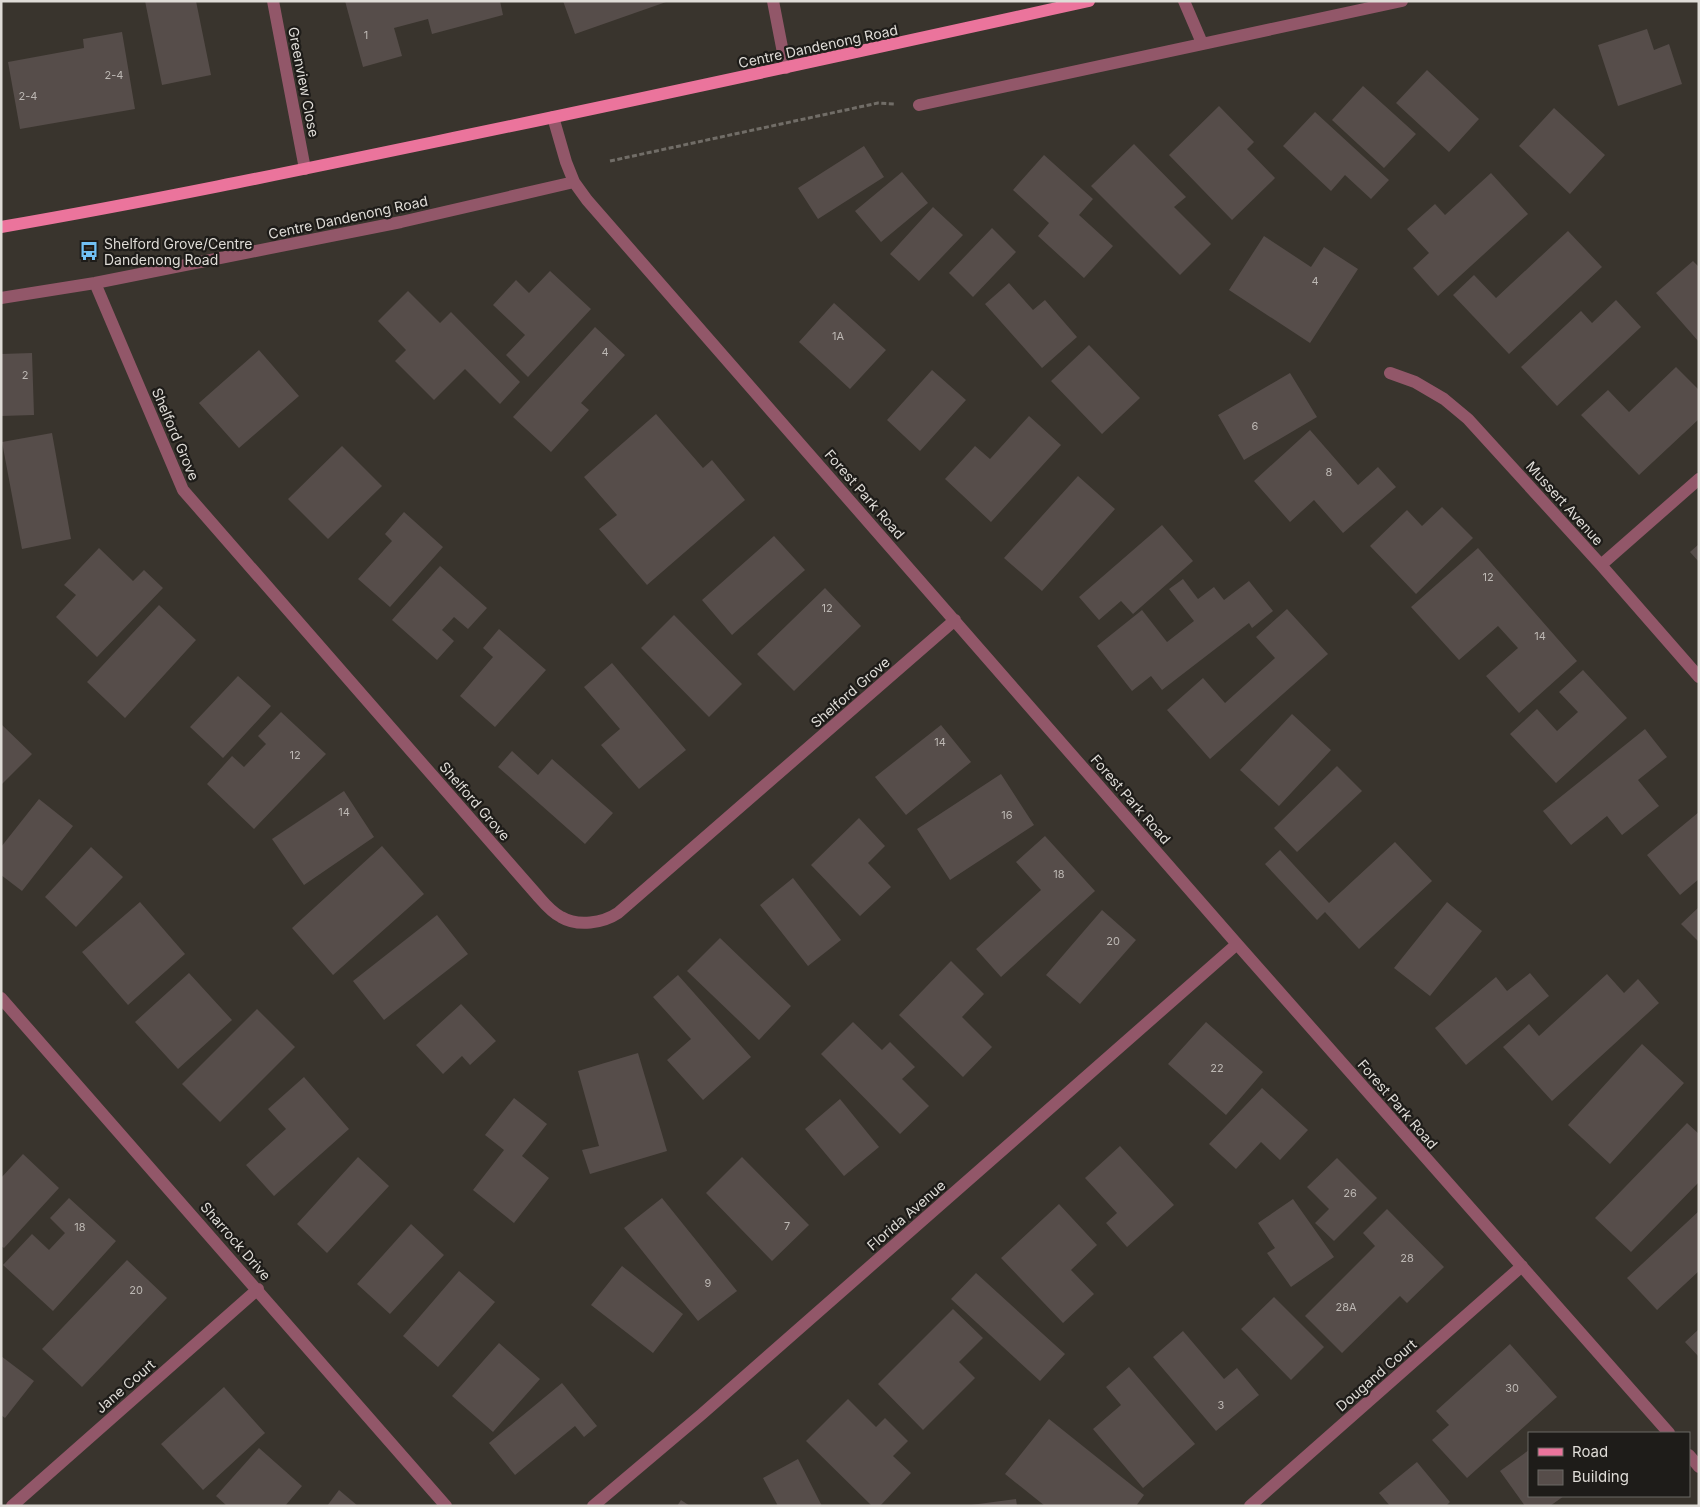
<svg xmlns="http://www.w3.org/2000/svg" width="1700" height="1507" font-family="Inter,sans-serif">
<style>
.building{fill:#564d4a}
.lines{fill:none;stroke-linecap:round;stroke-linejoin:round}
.path{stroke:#716d67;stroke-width:3;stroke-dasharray:5 2.5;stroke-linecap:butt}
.street{stroke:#925769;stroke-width:12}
.primary{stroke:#eb749c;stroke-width:12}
.labels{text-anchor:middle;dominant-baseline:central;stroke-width:4.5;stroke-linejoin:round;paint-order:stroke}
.number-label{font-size:11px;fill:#bdb8b4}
.street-label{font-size:14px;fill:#dfdcd7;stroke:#1e1c19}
.poi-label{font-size:14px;fill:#dfdcd7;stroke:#1e1c19;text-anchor:start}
</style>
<rect width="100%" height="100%" fill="#39342d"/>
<path class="building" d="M145 1H196L211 75 162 85Z
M345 1H500L503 15 432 34 428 19 394 28 402 56 363 67Z
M563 1H666V2L575 34Z
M1647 29 1654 50 1669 44 1682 84 1618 106 1598 45Z
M122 32 135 109 20 129 8 62 84 48 83 39Z
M1427 70 1479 119 1449 152 1396 103Z
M1363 86 1416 134 1384 168 1332 120Z
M1219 106 1254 142 1247 149 1275 178 1232 220 1169 155Z
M1554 108 1605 155 1570 194 1519 146Z
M1315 112 1389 180 1371 199 1345 175 1331 191 1283 146Z
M1134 144 1186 197 1174 207 1211 244 1180 275 1091 186Z
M864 146 884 177 818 219 798 188Z
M1044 155 1093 199 1079 215 1113 246 1084 278 1038 236 1049 223 1013 190Z
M902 172 928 203 881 242 855 211Z
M1491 173 1528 214 1438 296 1413 268 1429 253 1407 229 1435 204 1445 215Z
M933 207 963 235 919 281 890 254Z
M992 228 1016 252 973 297 949 273Z
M1568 231 1602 267 1509 354 1453 295 1474 275 1496 298Z
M1264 236 1311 267 1324 247 1358 269 1310 343 1229 290Z
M1693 261 1699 267V342L1656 293Z
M550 271 591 309 528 377 506 355 525 335 493 305 516 280 529 293Z
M1009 283 1033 310 1045 300 1077 337 1042 368 985 304Z
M408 291 440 323 451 312 520 382 500 404 465 369 434 400 395 361 406 350 378 321Z
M1616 300 1641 327 1557 406 1521 367 1581 311 1592 323Z
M834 303 886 350 850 389 799 342Z
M595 327 625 355 581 403 589 410 551 452 513 417Z
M1089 345 1140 398 1102 434 1051 381Z
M259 350 299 396 239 448 199 403Z
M32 353 34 415 1 416V354Z
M1676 367 1699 390V419L1639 475 1581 415 1608 390 1629 412Z
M932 370 966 400 920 451 887 420Z
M1290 373 1317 417 1244 460 1218 415Z
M656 414 703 468 712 460 745 500 647 585 599 529 617 515 584 477Z
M1029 416 1061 445 991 522 945 479 975 446 990 459Z
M1310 430 1358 485 1378 467 1396 487 1343 533 1314 500 1290 522 1254 481Z
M52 433 71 539 22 549 2 442Z
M342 446 382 486 328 539 288 499Z
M1078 476 1115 509 1042 591 1004 558Z
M1442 507 1473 538 1416 594 1370 546 1407 510 1422 526Z
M404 512 443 547 390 607 358 579 392 541 385 534Z
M1162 525 1193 561 1133 614 1121 601 1099 620 1079 597Z
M774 536 805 570 732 635 702 600Z
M1699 544V562L1690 552Z
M99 548 133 581 144 570 163 588 97 657 56 617 76 595 64 585Z
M1478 548 1577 661 1519 713 1486 676 1518 648 1498 626 1459 660 1411 607Z
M440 566 487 608 468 629 454 617 442 630 454 641 437 660 392 620Z
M1183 579 1198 599 1214 587 1224 600 1249 581 1273 611 1252 628 1249 623 1162 690 1151 676 1132 691 1097 646 1142 610 1167 642 1194 621 1169 589Z
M825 588 861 626 794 691 757 654Z
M159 605 196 640 125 718 87 682Z
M1287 609 1328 654 1210 759 1167 710 1203 678 1225 703 1275 658 1256 637Z
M674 615 742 684 709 717 641 648Z
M499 629 546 670 495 727 460 696 493 657 483 648Z
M612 663 686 750 639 789 601 745 620 729 584 687Z
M1583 670 1627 718 1556 783 1510 734 1537 709 1557 731 1578 712 1559 692Z
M238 676 271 706 223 758 190 727Z
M281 712 326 754 254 829 207 784 232 756 244 767 266 744 258 736Z
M1292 714 1331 750 1279 806 1240 770Z
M1 724 32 754 1 785Z
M941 725 971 762 906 815 875 777Z
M1645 729 1667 757 1638 780 1659 806 1622 835 1607 816 1571 845 1543 811Z
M512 751 538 775 552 759 613 813 585 844 498 767Z
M1337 766 1362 791 1297 852 1274 828Z
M1001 774 1034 825 950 880 917 829Z
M344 791 374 837 304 885 272 839Z
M39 799 73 826 22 891 1 875V847Z
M1699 812V879L1680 895 1647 855Z
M859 818 885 846 868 863 891 887 860 916 811 865Z
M1045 836 1095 891 1001 977 976 949 1041 890 1016 862Z
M1395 842 1432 881 1359 949 1325 912 1317 920 1265 864 1280 850 1329 903Z
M382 846 424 894 333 975 292 928Z
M91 847 123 877 76 927 45 897Z
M793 878 841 940 808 966 760 905Z
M140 902 185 954 128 1005 82 952Z
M1447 902 1482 931 1430 996 1394 968Z
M1699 907V942L1681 924Z
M1102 910 1136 940 1080 1004 1046 975Z
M437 915 468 954 384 1020 353 981Z
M720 938 791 1006 759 1040 687 971Z
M951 961 984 994 962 1017 992 1047 963 1077 899 1015Z
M189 973 232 1020 178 1069 135 1022Z
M1530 973 1549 996 1466 1065 1435 1028 1496 977 1507 991Z
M1607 974 1624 993 1638 979 1659 1003 1552 1101 1503 1047 1529 1024 1539 1036Z
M678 975 751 1057 703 1100 667 1060 691 1039 653 997Z
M461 1004 496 1041 470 1065 462 1056 443 1074 416 1045Z
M257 1009 295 1047 220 1122 182 1084Z
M853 1022 882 1050 890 1042 915 1067 902 1079 929 1106 900 1134 821 1054Z
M1206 1022 1263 1072 1226 1115 1168 1064Z
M1642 1044 1684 1083 1610 1164 1568 1125Z
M638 1053 667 1151 590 1174 582 1150 599 1146 578 1071Z
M304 1077 349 1129 274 1196 246 1165 286 1129 268 1109Z
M1262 1088 1308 1130 1280 1160 1261 1142 1236 1169 1209 1144Z
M514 1098 547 1124 522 1156 549 1178 514 1223 473 1190 504 1150 485 1135Z
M840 1099 879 1147 844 1176 805 1129Z
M1687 1123 1699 1134V1182L1631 1252 1595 1218Z
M1120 1146 1174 1205 1127 1247 1106 1223 1117 1213 1085 1178Z
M23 1154 59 1188 4 1248 1 1246V1178Z
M358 1157 389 1186 327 1253 297 1224Z
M742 1157 809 1225 772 1261 706 1193Z
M1337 1158 1377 1198 1334 1241 1315 1223 1329 1209 1307 1187Z
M69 1198 116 1241 53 1311 3 1265 32 1234 49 1250 65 1233 50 1218Z
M662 1198 737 1291 698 1321 624 1228Z
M1293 1199 1334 1257 1291 1287 1267 1253 1275 1248 1258 1223Z
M1059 1204 1097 1245 1071 1270 1094 1294 1063 1323 1001 1258Z
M1387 1209 1444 1267 1407 1303 1400 1296 1342 1353 1305 1316 1375 1246 1363 1233Z
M1699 1211V1271L1657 1310 1627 1278Z
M411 1224 444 1255 390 1314 357 1284Z
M127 1260 167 1298 82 1387 42 1349Z
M622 1266 683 1314 653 1353 591 1305Z
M459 1271 495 1302 438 1367 403 1336Z
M976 1273 1065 1354 1040 1381 951 1299Z
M1274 1297 1324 1347 1291 1380 1241 1329Z
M953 1309 983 1338 959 1362 975 1378 923 1430 878 1384Z
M1699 1329V1357L1685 1342Z
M1183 1331 1224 1379 1237 1368 1259 1395 1216 1431 1153 1357Z
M499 1343 540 1379 493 1432 452 1396Z
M1510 1344 1557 1397 1467 1478 1432 1440 1449 1425 1436 1411Z
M1 1356 34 1381 5 1418 1 1415Z
M1129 1367 1195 1444 1143 1488 1093 1429 1121 1405 1106 1387Z
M562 1383 597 1426 584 1437 575 1426 515 1475 489 1443Z
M224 1387 265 1433 203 1490 161 1444Z
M848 1399 876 1427 885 1418 908 1441 893 1456 911 1473 880 1506H872L806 1441Z
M1049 1419 1144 1495 1136 1506H1045L1005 1474Z
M259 1448 302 1486 285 1506H227L216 1496Z
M1529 1450V1496H1564L1550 1506H1525L1500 1471Z
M798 1459 822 1506H778L763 1478Z
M1417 1462 1450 1502 1446 1506H1390L1379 1493Z
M339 1490 358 1506H327Z
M1016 1499 1017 1506H971V1505Z
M681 1500 690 1506H677Z"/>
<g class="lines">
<path class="path" d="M610 161 878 103 895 104"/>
<path class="street" d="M273 1 305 169
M773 1 786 68
M1184 1 1202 43
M919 105 1402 1
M574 182 587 200 1237 944 1669 1433
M95 283 183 490 537 895C544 903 551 912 561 917 578 927 603 923 618 913L955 620
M1 298 95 283 401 222 574 182 566 162 553 117
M1390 373 1415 382 1444 399 1468 419 1601 565 1699 677
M1601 565 1699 479
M1 998 446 1506
M1689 1455 1699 1467
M12 1506 258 1289
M593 1506 702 1414 1237 944
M1250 1506 1522 1266"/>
<path class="primary" d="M1 227C146 202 290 172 434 142 653 97 871 49 1089 1"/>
</g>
<defs>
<g id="bus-bare" transform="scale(1.5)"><path d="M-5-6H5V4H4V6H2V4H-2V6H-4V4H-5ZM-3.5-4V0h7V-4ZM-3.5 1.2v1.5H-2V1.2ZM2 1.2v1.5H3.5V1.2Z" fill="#72c1f5" stroke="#1e1c19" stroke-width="2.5" paint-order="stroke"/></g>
</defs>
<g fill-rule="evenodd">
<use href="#bus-bare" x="89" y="251"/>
</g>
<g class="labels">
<g class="number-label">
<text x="366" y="35">1</text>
<text x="114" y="75">2-4</text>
<text x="28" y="96">2-4</text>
<text x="1315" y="281">4</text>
<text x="838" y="336">1A</text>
<text x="605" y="352">4</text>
<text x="25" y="375">2</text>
<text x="1255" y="426">6</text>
<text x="1329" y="472">8</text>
<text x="1488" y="577">12</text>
<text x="827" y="608">12</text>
<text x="1540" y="636">14</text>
<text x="940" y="742">14</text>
<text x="295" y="755">12</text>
<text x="344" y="812">14</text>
<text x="1007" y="815">16</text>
<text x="1059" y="874">18</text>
<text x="1113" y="941">20</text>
<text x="1217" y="1068">22</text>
<text x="1350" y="1193">26</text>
<text x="787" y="1226">7</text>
<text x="80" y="1227">18</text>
<text x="1407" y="1258">28</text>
<text x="708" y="1283">9</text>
<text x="136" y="1290">20</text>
<text x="1346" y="1307">28A</text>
<text x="1512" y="1388">30</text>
<text x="1221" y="1405">3</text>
</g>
<g class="street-label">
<text transform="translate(818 46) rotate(-12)">Centre Dandenong Road</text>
<text transform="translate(304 82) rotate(79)">Greenview Close</text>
<text transform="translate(348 217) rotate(-12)">Centre Dandenong Road</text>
<text transform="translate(176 434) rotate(67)">Shelford Grove</text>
<text transform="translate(865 494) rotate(49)">Forest Park Road</text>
<text transform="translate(1565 503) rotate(48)">Mussert Avenue</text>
<text transform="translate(850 692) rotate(-41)">Shelford Grove</text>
<text transform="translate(1131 799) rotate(49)">Forest Park Road</text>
<text transform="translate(475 801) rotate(49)">Shelford Grove</text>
<text transform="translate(1398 1104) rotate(49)">Forest Park Road</text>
<text transform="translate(906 1215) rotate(-41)">Florida Avenue</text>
<text transform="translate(236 1241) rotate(49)">Sharrock Drive</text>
<text transform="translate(1376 1375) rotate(-41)">Dougand Court</text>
<text transform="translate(125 1386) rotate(-41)">Jane Court</text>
</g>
<g class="poi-label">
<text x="104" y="243">Shelford Grove/Centre<tspan x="104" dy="16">Dandenong Road</tspan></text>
</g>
</g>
<rect width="1700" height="1507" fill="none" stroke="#dfdcd7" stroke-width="5"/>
<rect x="1528" y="1432" width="162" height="65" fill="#1e1c19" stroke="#6b6965"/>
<rect x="1538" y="1448" width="25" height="8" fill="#eb749c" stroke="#6b6965"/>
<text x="1572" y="1457" font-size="15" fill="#dfdcd7">Road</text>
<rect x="1538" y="1470" width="25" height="15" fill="#564d4a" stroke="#6b6965"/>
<text x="1572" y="1482" font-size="15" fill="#dfdcd7">Building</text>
</svg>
